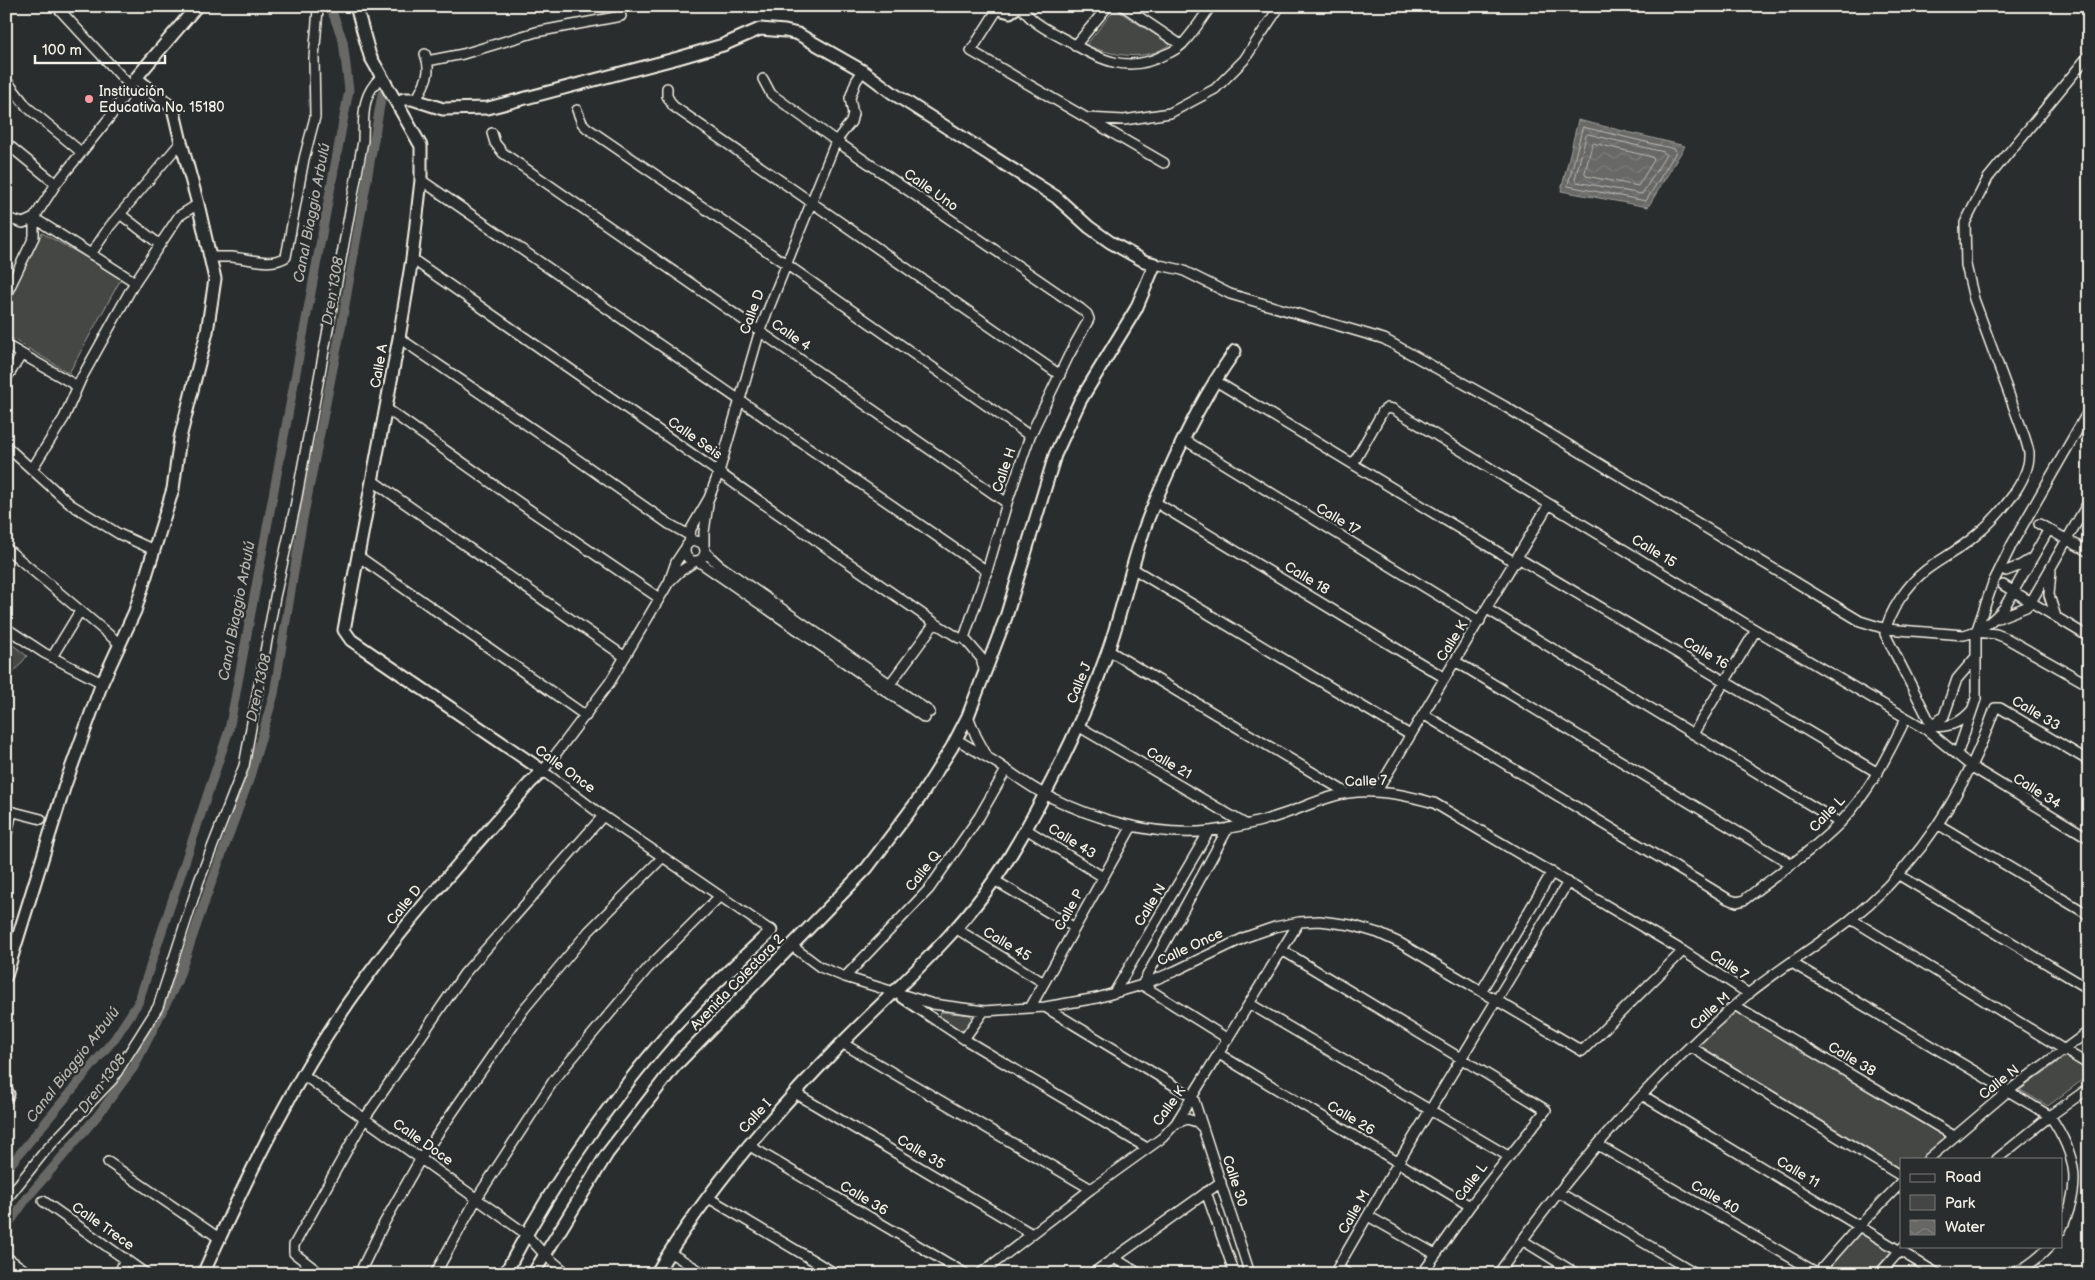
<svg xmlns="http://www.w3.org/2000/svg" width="2095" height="1280" font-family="'Balsamiq Sans',sans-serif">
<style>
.green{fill:#444645;stroke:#9c9c96}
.water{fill:url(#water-waves);stroke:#9f9f9a}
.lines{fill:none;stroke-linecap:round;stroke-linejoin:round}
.shore{stroke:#bcbab4;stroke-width:1}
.canal{stroke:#676866;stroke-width:9}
.minor-casing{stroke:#f4f1e8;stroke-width:12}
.tertiary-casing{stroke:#f4f1e8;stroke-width:15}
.minor{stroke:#2a2d2e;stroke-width:9}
.tertiary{stroke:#2a2d2e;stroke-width:11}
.poi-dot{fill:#ff9aa2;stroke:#2a2d2e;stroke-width:2}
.labels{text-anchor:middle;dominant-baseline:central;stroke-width:4.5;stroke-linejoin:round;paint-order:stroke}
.poi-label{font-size:14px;fill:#f4f1e8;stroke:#2a2d2e;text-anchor:start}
.street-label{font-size:14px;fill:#f4f1e8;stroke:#2a2d2e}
.water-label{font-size:15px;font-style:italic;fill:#b5b3ae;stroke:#2a2d2e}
</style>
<defs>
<pattern id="water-waves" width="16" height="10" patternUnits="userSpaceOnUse" patternTransform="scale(1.25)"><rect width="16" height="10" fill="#676866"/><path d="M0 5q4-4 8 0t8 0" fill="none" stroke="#7d7e7c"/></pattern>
</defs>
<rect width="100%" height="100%" fill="#2a2d2e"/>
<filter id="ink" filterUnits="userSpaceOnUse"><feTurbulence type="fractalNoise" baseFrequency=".02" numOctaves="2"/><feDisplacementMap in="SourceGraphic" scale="10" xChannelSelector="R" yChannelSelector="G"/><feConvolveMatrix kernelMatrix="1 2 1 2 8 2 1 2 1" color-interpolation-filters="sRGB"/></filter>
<g filter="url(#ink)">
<path class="green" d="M1115 9 1170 44C1146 63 1111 55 1086 45Z
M42 233 122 277 69 373 6 335V306Z
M9 642 27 656 6 682V646Z
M1735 1010 1945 1137 1921 1159H1901V1169L1699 1045Z
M941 1012 970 1015 973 1019 966 1031 963 1032 939 1018Z
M2066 1056 2089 1071V1075L2048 1106 2020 1090Z
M1860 1230 1892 1250 1872 1274H1826L1825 1269Z"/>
<path class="water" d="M1578 120 1685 146 1648 207 1561 191Z"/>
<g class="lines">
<path class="shore" d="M1583 127 1675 149 1676 152 1646 201 1568 186Z
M1588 134 1664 152 1666 155 1642 194 1577 182 1575 179 1586 136Z
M1593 143 1652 157 1654 160 1638 186 1586 176 1585 173Z"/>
<path class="canal" d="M6 1170 115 1038 138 1003 229 730 349 90 343 41 330 6
M6 1228 27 1198 98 1115 134 1067 177 982 207 895 249 780 274 694 302 524 341 328 382 94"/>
<g class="minor-casing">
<path id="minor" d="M56 6 131 87
M1123 6 1181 45
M999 7 971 51 1164 163
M1022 8C1033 24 1051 32 1068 41 1100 60 1128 74 1164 55 1172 52 1181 47 1186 40 1195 30 1203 17 1211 6
M1075 46 1108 6
M427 61 463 54 536 32 621 16
M763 79 771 94 836 141 1081 309 1087 314 1089 319 1069 355 1030 436 1007 503 987 571 964 638
M6 80 27 107 81 152
M667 88V96L673 106 1060 375
M416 101C424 83 433 74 425 54
M577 110 582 123 587 128 786 264 1030 436
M1087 118 1124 120 1170 113 1215 89 1244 60 1280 6
M492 133 495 143 503 153 1007 503
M6 143 56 184
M421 180 987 571
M120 214 159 244
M6 218 23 223 34 218 56 184 110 117 136 78
M34 218 135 282
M91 254 110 226 181 142
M210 257C217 257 224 257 231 257 248 258 270 267 286 257L304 159 315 117 314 58 318 9
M412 259 935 623 959 638H964
M1155 264 1182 270 1230 294 1384 339 1504 406 1860 621 1886 629 1964 635C1981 631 1993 621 2004 608L2049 529
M6 295 34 237V218
M399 338 568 453 669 524 689 535
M6 345 77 386
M6 379 22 354
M1214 380 1516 563
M387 409 521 504 659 598
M1183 439 1480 621
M6 446 70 504 119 534 154 550
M1353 464 1383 411 1387 408 1393 409 1756 630 1927 730 1972 767 2089 838
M32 469 64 418 81 379 135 282 179 216 198 204
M373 481 625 657
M1155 502 1445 678
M2039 524 2089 552
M685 551a10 10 0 1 1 20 0a10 10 0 1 1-20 0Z
M689 543 691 529 709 498 719 472 760 330 836 141 851 122 853 114 850 98 856 81 863 71
M704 547V532L708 504
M6 548 120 644
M705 552 719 565 930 712
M358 556 586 716
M1518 558 1878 773
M698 561 925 718
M694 562 679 572 669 582 610 682 543 771 603 816 771 931
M1132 568 1410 735
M2006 571 2019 566 2032 558
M2051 571 2049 595 2056 617
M669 582 676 562 684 550
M2003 585 2089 637
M1487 609 1840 823
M1998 618 2026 607 2031 602 2089 501
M6 628 44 653 102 683
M1976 632 1996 634 2006 638 2089 685
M964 638 981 658 985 673
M1108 650 1347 793
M52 657 80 611
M1455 661 1791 864
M890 684 935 623
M1972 710C1961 723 1949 728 1932 726L1885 634C1888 612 1908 584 1926 570 1942 558 1961 549 1976 535 1996 519 2031 480 2029 453 2028 447 2026 441 2024 435L1974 299 1966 265 1965 223 1988 178 2089 55
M1423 714 1728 899 1737 902 1744 900C1776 875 1811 852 1840 823 1869 793 1888 755 1906 718
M968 716 976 736 988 758
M1078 726 1245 824
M1931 727 1944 716 1957 679 1975 658
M1693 734 1756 630
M956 739C969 747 982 754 995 762 1012 773 1028 786 1046 795 1095 820 1155 837 1210 831 1234 828 1261 822 1284 814 1305 807 1326 796 1348 793 1378 789 1406 795 1434 803L1683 951 1749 994
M1957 755 1976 699V632L1993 583 2012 544 2089 410
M1377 791 1549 504
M6 810 41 819
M1939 825 2089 915
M1228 828 1142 985 1228 1039
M1026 829 1103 877
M6 838 12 812
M1899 875 2089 989
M994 880 1075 928
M1851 919 2089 1065
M955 928 1044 983
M792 946 820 967 845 977 933 1004 984 1011 1045 1007 1097 998 1142 985 1175 971 1246 937 1275 927 1299 922 1320 921 1351 925 1378 933 1400 943 1582 1051 1683 951
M1282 950 1546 1110 1470 1206 1422 1274
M1792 963 2050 1116C2077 1156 2082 1185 2061 1230
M845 977 929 889 979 817 1006 770
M1482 990 1552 872
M1114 993 1209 831
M902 998 964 1039 1147 1148
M1250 1004 1508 1156
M1736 1006 1954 1136
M1045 1007 1193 1097 1250 1274
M1030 1008 1132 826
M964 1039 984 1011
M842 1043 1091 1189
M1691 1047 1901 1176
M1219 1054 1470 1206
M302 1074 526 1234 544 1254 568 1274
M795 1093 1032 1234
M1642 1095 1938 1274
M1177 1123 1187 1119 1197 1122 1202 1127
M748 1145 966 1274
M1598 1145 1819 1274
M1928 1159 2007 1092 2089 1031
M1997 1159 2050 1116 2089 1088
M108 1162 219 1238
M1206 1192 1235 1274
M1558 1192 1697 1274
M707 1197 836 1274
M6 1200 45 1151 112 1080 158 1007 199 881 244 766 275 597 295 507 363 141C364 114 361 96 381 77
M43 1201 146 1274
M1368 1216 1435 1254
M1522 1240 1577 1274
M669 1252 705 1274
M6 1257 30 1274
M1114 1258 1140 1274
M1338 1268 1348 1274
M119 1274 125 1258
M321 1274 294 1253V1245L365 1118 464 974 603 816
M359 1274 383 1225 421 1158 524 1009 589 931 663 857
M435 1274 477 1198 554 1080 648 968 720 896
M980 1274 1091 1189 1162 1138 1176 1123 1299 922
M1092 1274 1221 1182
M1334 1274 1398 1163 1568 882
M1498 1274C1570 1171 1652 1075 1748 994 1780 968 1817 946 1850 920 1920 864 1966 791 1995 708H2000L2089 761
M1817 1274 1860 1225 1901 1183
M1879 1274 1904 1246
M2011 1274C2027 1268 2038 1259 2050 1246"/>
</g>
<g class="tertiary-casing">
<path id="tertiary" d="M999 6 1002 10 1010 12 1019 6
M397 102 404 99H412L443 109 488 108 678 58 723 45 760 29 785 31 798 34 863 71 894 94 1056 197 1089 227 1110 242 1144 261 1155 264 1136 309 1080 401 1055 455 1006 617 968 716 952 747 919 799 867 868 674 1067 607 1154 533 1274
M6 976 65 785 102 683 135 611 173 489 180 438 207 332 215 279 198 204 181 142 173 108 136 78 197 6
M6 1090 8 1094 6 1097
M203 1274C249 1173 297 1072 363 982 414 912 473 848 530 783L543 771 351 640 344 630 399 338 412 259 421 180V146L370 56 356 6
M505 1274C555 1177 629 1071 705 994 727 972 749 952 771 931
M656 1274C708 1188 774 1113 844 1041 902 983 967 927 1010 856 1049 791 1083 722 1108 651 1121 614 1129 576 1141 539 1147 518 1157 497 1166 477 1186 432 1206 392 1235 351"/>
</g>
<use href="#minor" class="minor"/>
<use href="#tertiary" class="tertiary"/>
</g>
</g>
<circle class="poi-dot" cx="89" cy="99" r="5"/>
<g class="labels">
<g class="poi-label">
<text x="99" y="91">Institución<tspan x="99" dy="16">Educativa No. 15180</tspan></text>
</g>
<g class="street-label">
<text transform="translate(931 190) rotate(35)">Calle Uno</text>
<text transform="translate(752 312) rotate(-70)">Calle D</text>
<text transform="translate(791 335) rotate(35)">Calle 4</text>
<text transform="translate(379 366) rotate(-80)">Calle A</text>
<text transform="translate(695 438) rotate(35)">Calle Seis</text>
<text transform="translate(1004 470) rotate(-71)">Calle H</text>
<text transform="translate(1338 519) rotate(31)">Calle 17</text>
<text transform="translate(1654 551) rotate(31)">Calle 15</text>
<text transform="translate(1307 578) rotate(31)">Calle 18</text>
<text transform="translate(1452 641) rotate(-58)">Calle K</text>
<text transform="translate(1706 653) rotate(30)">Calle 16</text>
<text transform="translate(1079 683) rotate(-68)">Calle J</text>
<text transform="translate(2036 713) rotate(31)">Calle 33</text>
<text transform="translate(1169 763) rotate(30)">Calle 21</text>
<text transform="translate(565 769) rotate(36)">Calle Once</text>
<text transform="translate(1366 781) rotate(-2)">Calle 7</text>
<text transform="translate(2037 791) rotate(32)">Calle 34</text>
<text transform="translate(1827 814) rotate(-46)">Calle L</text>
<text transform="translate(1072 841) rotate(32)">Calle 43</text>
<text transform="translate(923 871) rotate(-52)">Calle Q</text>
<text transform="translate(404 905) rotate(-51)">Calle D</text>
<text transform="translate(1150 905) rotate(-59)">Calle N</text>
<text transform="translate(1069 910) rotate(-61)">Calle P</text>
<text transform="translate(1007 944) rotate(31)">Calle 45</text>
<text transform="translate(1190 947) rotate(-25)">Calle Once</text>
<text transform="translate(1729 965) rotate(33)">Calle 7</text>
<text transform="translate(737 982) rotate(-46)">Avenida Colectora 2</text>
<text transform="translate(1710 1011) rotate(-42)">Calle M</text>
<text transform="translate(1852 1059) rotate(31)">Calle 38</text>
<text transform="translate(1999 1082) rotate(-38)">Calle N</text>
<text transform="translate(1169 1106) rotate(-54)">Calle K</text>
<text transform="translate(755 1116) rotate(-48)">Calle I</text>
<text transform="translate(1351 1118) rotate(31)">Calle 26</text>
<text transform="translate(423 1142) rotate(35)">Calle Doce</text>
<text transform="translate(921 1152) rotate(31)">Calle 35</text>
<text transform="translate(1798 1172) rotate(31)">Calle 11</text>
<text transform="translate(1235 1181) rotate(72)">Calle 30</text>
<text transform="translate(1471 1182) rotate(-53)">Calle L</text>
<text transform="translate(1715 1197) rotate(30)">Calle 40</text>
<text transform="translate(864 1198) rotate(31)">Calle 36</text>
<text transform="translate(1354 1212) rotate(-60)">Calle M</text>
<text transform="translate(103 1226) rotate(35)">Calle Trece</text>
</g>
<g class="water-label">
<text transform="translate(312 213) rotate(-79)">Canal Biaggio Arbulú</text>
<text transform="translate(333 291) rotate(-80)">Dren 1308</text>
<text transform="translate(237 611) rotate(-79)">Canal Biaggio Arbulú</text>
<text transform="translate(259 688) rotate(-77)">Dren 1308</text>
<text transform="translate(73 1065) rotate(-52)">Canal Biaggio Arbulú</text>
<text transform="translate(102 1084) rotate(-53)">Dren 1308</text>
</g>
</g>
<rect width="2095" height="1280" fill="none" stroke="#2a2d2e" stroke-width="25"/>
<rect x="12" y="12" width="2070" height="1255" fill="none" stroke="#f4f1e8" stroke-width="2" filter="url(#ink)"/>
<rect x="1900" y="1158" width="162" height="90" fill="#2a2d2e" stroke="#7b7b78"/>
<rect x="1910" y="1174" width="25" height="8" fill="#2a2d2e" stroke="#7b7b78"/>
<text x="1945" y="1182" font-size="15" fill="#f4f1e8">Road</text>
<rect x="1910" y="1195" width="25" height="15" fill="#444645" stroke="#7b7b78"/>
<text x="1945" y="1208" font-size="15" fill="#f4f1e8">Park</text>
<rect x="1910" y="1220" width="25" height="15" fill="url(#water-waves)" stroke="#7b7b78"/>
<text x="1945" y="1232" font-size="15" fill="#f4f1e8">Water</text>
<path d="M35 55v8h130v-8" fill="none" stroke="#f4f1e8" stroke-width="2.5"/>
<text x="42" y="55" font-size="15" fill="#f4f1e8" stroke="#2a2d2e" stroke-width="4" paint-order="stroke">100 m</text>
</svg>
